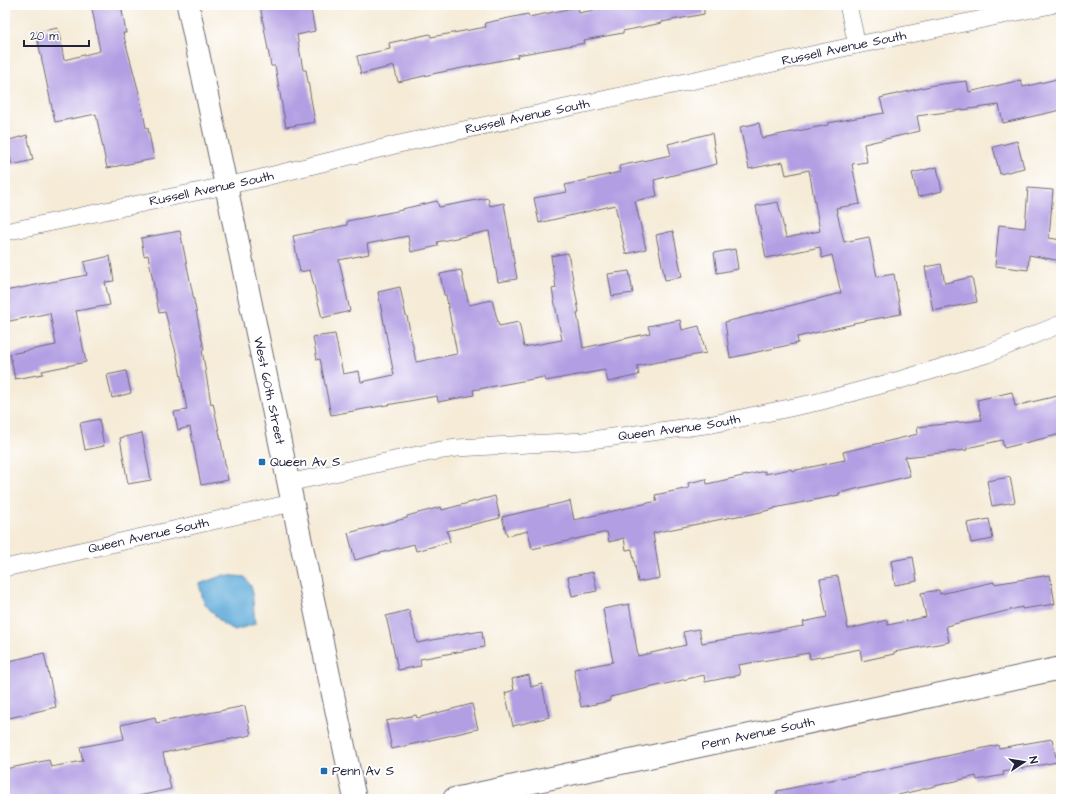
<svg xmlns="http://www.w3.org/2000/svg" width="1066" height="804" font-family="'Architects Daughter',sans-serif">
<style>
.water{fill:#60acd9;stroke:#41678a}
.building{fill:#b29fe3}
.lines{fill:none;stroke-linecap:round;stroke-linejoin:round}
.minor-casing{stroke:#6c6872;stroke-width:18}
.tertiary-casing{stroke:#6c6872;stroke-width:24}
.secondary-casing{stroke:#6c6872;stroke-width:24}
.minor{stroke:#fff;stroke-width:17}
.tertiary{stroke:#fff;stroke-width:22}
.secondary{stroke:#fff;stroke-width:22}
.poi-dot{fill:#1f6fb2;stroke:#fff;stroke-width:1.5}
.labels{text-anchor:middle;dominant-baseline:central;stroke-width:4;stroke-linejoin:round;paint-order:stroke}
.street-label{font-size:13px;fill:#22223b;stroke:#fff}
.poi-label{font-size:13px;fill:#22223b;stroke:#fff;text-anchor:start}
</style>
<rect width="100%" height="100%" fill="#fff"/>
<filter id="ink" filterUnits="userSpaceOnUse"><feTurbulence type="fractalNoise" baseFrequency=".025" numOctaves="2"/><feDisplacementMap in="SourceGraphic" scale="8" xChannelSelector="R" yChannelSelector="G"/><feConvolveMatrix kernelMatrix="1 2 1 2 8 2 1 2 1" color-interpolation-filters="sRGB"/></filter>
<filter id="wash" filterUnits="userSpaceOnUse"><feTurbulence type="fractalNoise" baseFrequency=".012" numOctaves="4" result="noise"/><feDisplacementMap in="SourceGraphic" scale="16" xChannelSelector="R" yChannelSelector="G"/><feGaussianBlur stdDeviation="0.9" result="paint"/><feColorMatrix in="noise" values="0 0 0 0 0 0 0 0 0 0 0 0 0 0 0 0 0 1.4 0 .05"/><feComposite in="paint" operator="in"/></filter>
<g filter="url(#wash)">
<rect width="100%" height="100%" fill="#f5ebd7"/>
<path class="water" d="M224 575 245 577 252 588 255 624 235 630 223 624 204 603 199 584Z"/>
<g id="blocks">
<path class="building" d="M109 5H121L126 33H123L139 93 146 128H148L154 159 107 168 96 114 55 122 36 32 58 28 64 60 100 51 92 8Z
M260 5H310L315 31 297 35 303 70H306L315 122 286 127 275 66H271Z
M620 5H704V14L662 22V23L623 31V33L584 40 585 43 517 55 518 57 437 73 398 82 394 66 361 74 357 56 390 49 389 43 430 34 431 37 486 27 485 23 528 14 529 17 578 7 579 13Z
M1061 78V110L1003 123 999 105 917 116 920 131 864 144 867 162 852 164 860 204 836 208 844 242 869 237 877 277 894 274 901 314 853 323 854 324 797 337 798 343 730 358 725 322 841 293 832 255 822 258 820 247 766 258 756 206 778 202 786 238 820 231 809 170 786 175 783 162 749 169 740 127 759 123 762 138 828 125V123L884 113 880 98 934 85 967 81 969 92 1021 80 1023 87Z
M712 133 717 164 654 180 657 196 635 201 646 249 626 254 615 205 539 223 534 198 567 192 565 185 620 172 619 166 671 155 668 144Z
M27 135 33 160 12 165 6 141Z
M1017 141 1024 168 1000 174 993 147Z
M937 167 942 191 918 197 912 173Z
M1028 188 1053 190 1049 238 1061 240V261L1029 255 1028 270 995 266 999 225 1025 228Z
M488 198 490 206 504 203 517 279 498 282 489 231 437 242 438 246 411 252 408 236 367 244 369 254 339 260 350 311 322 318 310 270 300 272 293 236 347 225V221L402 210V209L437 201 439 207Z
M180 231 204 350H202L211 404 213 403 220 436 228 480 201 485 190 427 178 430 174 412 187 410 177 356 165 312 159 313 148 255 144 256 141 238Z
M673 231 682 277 665 280 656 235Z
M735 249 738 269 717 273 714 253Z
M568 253 579 312 577 313 583 348 650 333 648 326 680 320 682 330 699 326 706 353 637 366 639 375 608 382 605 370 545 381 544 377 473 390 474 395 438 402 437 396 331 415 320 359 317 360 313 337 335 334 343 374 359 371 361 382 394 375 378 292 400 287 406 316H407L416 362 457 354 446 295H444L440 274 461 270 469 305 492 300 499 326 519 322 524 347 562 340 552 289 556 288 551 256Z
M110 256 114 281 105 282 110 305 76 311 86 362 42 371 43 374 15 379 10 354 56 345 50 313 5 322V291L87 275 84 262Z
M941 264 945 283 972 277 977 302 933 311 925 267Z
M629 271 633 293 612 296 608 274Z
M126 371 131 393 112 398 107 375Z
M1012 392 1015 406 1061 395V434L1004 448 1002 440 967 448V450L905 457 910 476 839 493V495L774 508V509L743 516 742 515 653 533 660 578 638 582 632 549 626 550 624 538 609 542 607 532 532 549 528 531 507 536 502 517 570 501 574 520 657 501 655 495 689 488 688 483 706 479 707 484 765 471V474L791 469 792 471 845 460 843 452 918 434 917 427 982 420 977 400Z
M99 419 104 446 85 450 80 423Z
M142 433 151 480 128 484 120 438Z
M1010 477 1015 502 992 506 987 481Z
M495 496 500 518 447 531 450 542 416 551 414 544 355 560 348 533 407 518V516L441 507 442 510Z
M989 519 993 539 971 543 967 523Z
M913 557 917 581 895 585 891 561Z
M593 572 597 591 572 596 568 577Z
M1050 575 1055 604 1022 609V607L946 626 949 642 894 652V654L862 661 860 649 810 659 809 653 738 665 740 675 705 682 704 675 610 697V701L581 707 574 669 613 662 603 609 629 604 638 656 686 645 683 632 699 629 702 643 804 626 803 622 827 617 820 579 838 576 848 629 887 620 888 625 926 617 921 593 939 590 940 594 994 582V584Z
M409 610 417 643 448 637V636L470 632V633L482 631 484 647 420 659 421 666 398 670 386 616Z
M44 653 56 707 5 719V662Z
M529 675 531 687 542 684 549 717 513 726 505 693 514 690 512 679Z
M472 704 478 729 392 749 386 721 416 715 417 718Z
M245 706 251 735 163 753 171 789 125 799H5V769L49 760 51 767 83 761 80 747 124 739 121 725 155 717 156 723Z
M1052 739 1057 762 1003 772 1004 775 977 780 976 776 882 799H777V791L895 767 998 745 999 748Z"/>
</g>
</g>
<g filter="url(#ink)">
<use href="#blocks" fill-opacity="0" stroke="#6c6872" stroke-width="1"/>
<g class="lines">
<g class="minor-casing">
<g id="minor">
<path d="M848 5 857 45"/>
<path id="s1" d="M5 232 253 180 399 144 857 45 1051 5"/>
<path id="s2" d="M288 483 436 451 457 448 583 441 713 424 818 402 903 379 987 354 1061 324"/>
<path id="s3" d="M5 568 292 503"/>
</g>
</g>
<g class="tertiary-casing">
<g id="tertiary">
<path id="s4" d="M188 5 355 799"/>
</g>
</g>
<g class="secondary-casing">
<g id="secondary">
<path id="s5" d="M454 799 1061 668"/>
</g>
</g>
<use href="#minor" class="minor"/>
<use href="#tertiary" class="tertiary"/>
<use href="#secondary" class="secondary"/>
</g>
</g>
<g class="poi-dot">
<rect x="258" y="458" width="8" height="8" rx="2"/>
<rect x="320" y="767" width="8" height="8" rx="2"/>
</g>
<g class="labels">
<g class="street-label">
<text stroke="none"><textPath href="#s1" startOffset="859">Russell Avenue South</textPath></text>
<text stroke="none"><textPath href="#s1" startOffset="535">Russell Avenue South</textPath></text>
<text stroke="none"><textPath href="#s1" startOffset="211">Russell Avenue South</textPath></text>
<text stroke="none"><textPath href="#s4" startOffset="394">West 60th Street</textPath></text>
<text stroke="none"><textPath href="#s2" startOffset="396">Queen Avenue South</textPath></text>
<text stroke="none"><textPath href="#s3" startOffset="147">Queen Avenue South</textPath></text>
<text stroke="none"><textPath href="#s5" startOffset="311">Penn Avenue South</textPath></text>
</g>
<g class="poi-label">
<text x="270" y="462">Queen Av S</text>
<text x="332" y="771">Penn Av S</text>
</g>
</g>
<rect width="1066" height="804" fill="none" stroke="#fff" stroke-width="20"/>
<g transform="translate(1024 762) rotate(78)" stroke="#ffffff" stroke-width="3" paint-order="stroke">
<path d="M0-3L7 15L0 10L-7 15Z" fill="#22223b"/>
<text y="-6" font-size="11" font-weight="bold" text-anchor="middle" fill="#22223b">N</text>
</g>
<path d="M24 40v6h65v-6" fill="none" stroke="#22223b" stroke-width="2"/>
<text x="30" y="40" font-size="12" fill="#22223b" stroke="#ffffff" stroke-width="3" paint-order="stroke">20 m</text>
</svg>
